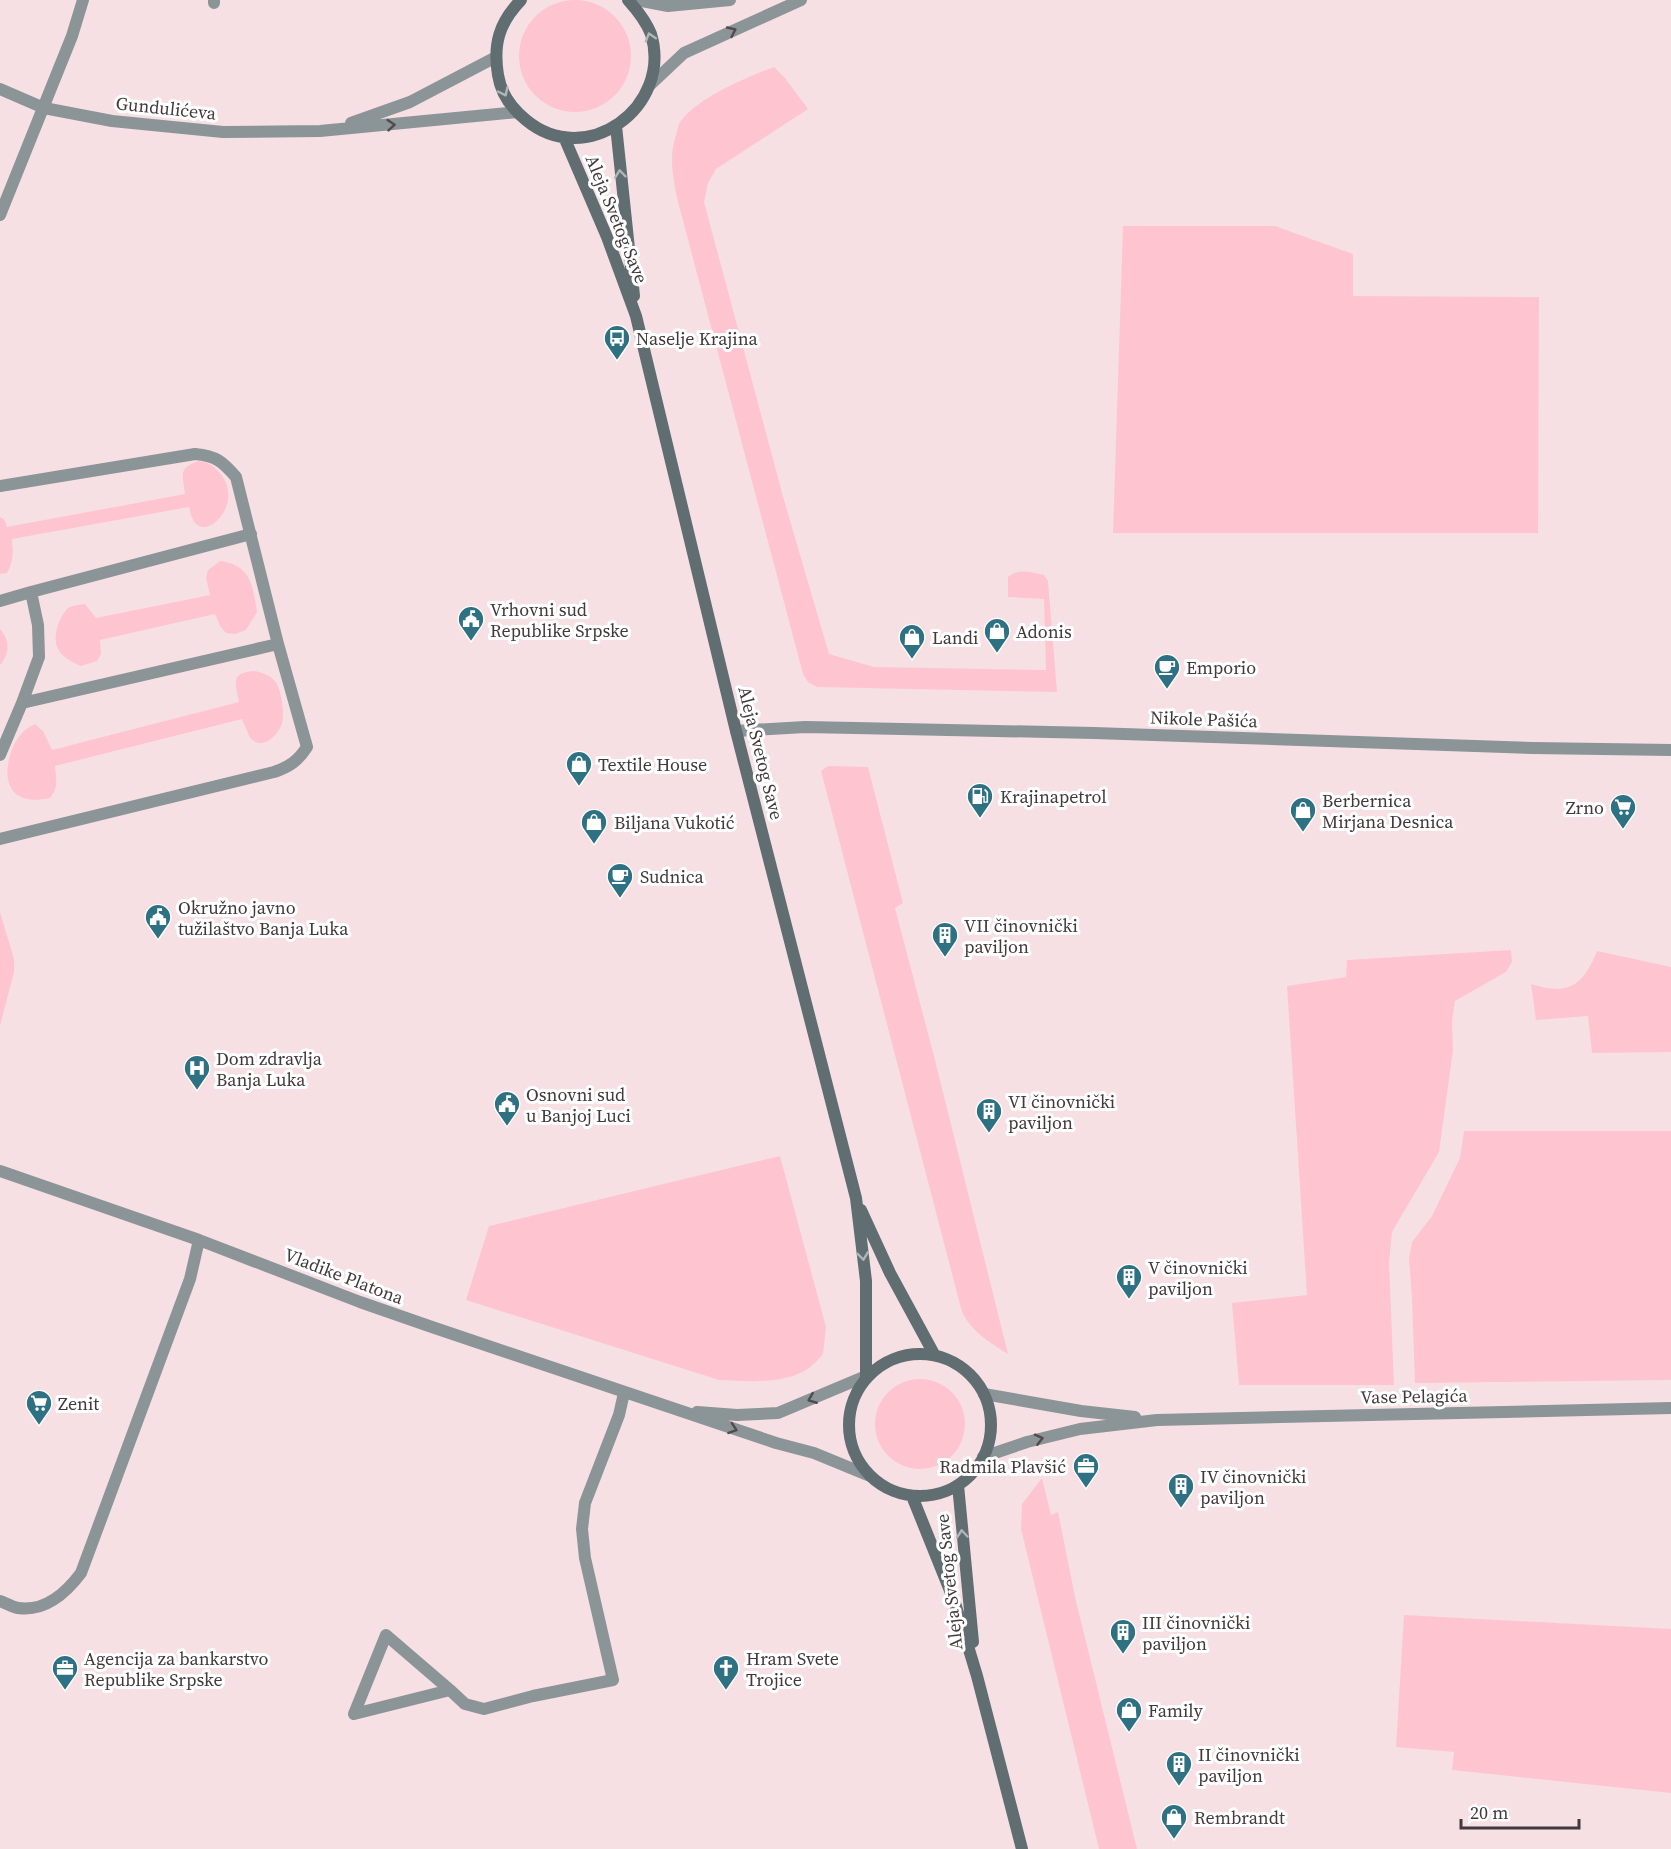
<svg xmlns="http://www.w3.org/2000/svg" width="1671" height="1849" font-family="'Source Serif 4',serif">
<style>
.green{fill:#fec5d1}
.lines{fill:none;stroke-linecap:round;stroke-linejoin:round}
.service{stroke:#8b9497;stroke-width:12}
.minor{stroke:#8b9497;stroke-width:12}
.tertiary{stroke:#8b9497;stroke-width:12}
.secondary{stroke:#606d71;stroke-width:12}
.oneway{stroke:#514b4d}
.oneway2{stroke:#b0b6b8}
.labels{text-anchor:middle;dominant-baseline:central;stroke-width:6;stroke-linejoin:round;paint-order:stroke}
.street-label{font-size:18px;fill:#42393b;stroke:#fff}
.poi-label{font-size:18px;fill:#42393b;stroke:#fff;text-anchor:start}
</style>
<rect width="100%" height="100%" fill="#f6e0e4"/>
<path class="green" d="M519 56a56 56 0 1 1 112 0a56 56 0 1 1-112 0Z
M774 67 785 78 808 109 716 169 708 183 704 202 784 500 829 654 874 667 1046 670 1044 599 1008 597V577C1018 568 1031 572 1044 575L1048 581 1057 692 817 687 808 682 803 674 677 198C673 176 669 159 675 138 677 134 677 128 679 124 694 99 747 77 774 67Z
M1123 226H1275L1353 254V296L1539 297 1538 533H1113Z
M199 461C208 462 212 465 219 472 246 501 207 544 193 520 191 516 190 511 189 507L12 539C13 552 14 561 7 573L0 574V517L4 519 7 527 185 494C183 475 177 468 199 461Z
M220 561C250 565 253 584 257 612L246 630 235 634 226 633 220 626 215 614 100 640 101 654 97 661 81 666C72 662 63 658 58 649 52 638 58 619 67 609 71 605 79 605 85 604L96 618 210 595 206 578 208 570Z
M0 629C10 640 10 654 0 665Z
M254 671C261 672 270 675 275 681 281 688 285 714 282 723 280 732 268 745 258 743 255 742 252 740 250 738L242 719 55 766C56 779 59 787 50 798 14 806 0 786 11 752 16 739 22 730 35 724L43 731 52 750 239 702C236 684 229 673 254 671Z
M828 766 868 767 903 903 895 908 934 1056 1008 1354C989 1342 972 1332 962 1312L821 771Z
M0 912 14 959V972L0 1026Z
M1511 950 1512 962 1506 972 1455 1001 1452 1020 1453 1050 1439 1152 1392 1232 1389 1262 1394 1385H1239L1232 1303 1307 1295 1287 986 1346 977 1347 960Z
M1597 951 1671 967V1052L1592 1053 1588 1016 1536 1020 1531 984C1568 996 1583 986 1597 951Z
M1464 1131H1671V1380L1415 1383 1412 1298 1409 1258 1412 1242 1432 1216 1460 1158Z
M780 1156 826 1327 823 1354C819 1359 814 1364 809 1368 784 1385 748 1381 719 1380L466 1300 489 1226Z
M875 1424a45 45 0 1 1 90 0a45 45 0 1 1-90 0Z
M1042 1478 1051 1515 1058 1512 1075 1597 1137 1849H1099L1021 1529 1022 1504Z
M1404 1615 1671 1629V1793L1452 1770 1454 1752 1396 1747Z"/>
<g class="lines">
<path class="service" d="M214 0V3
M0 486 195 454C216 456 222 461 236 477L278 644 307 747C298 761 289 767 274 772L0 839
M31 592 251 534
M0 601 31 592 38 625 39 657 22 703 0 755
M22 703 278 644
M386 1635 450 1690 354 1714Z
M450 1690 465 1704 484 1709 533 1696 613 1680 585 1558 582 1529 585 1503 619 1415 624 1393"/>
<path class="minor" d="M0 215 72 36 83 0
M736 731 805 727 855 728 1094 733 1533 748 1671 750
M0 1171 199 1240 360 1302 429 1326 776 1443 814 1453 870 1476
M697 1412 737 1415 778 1413 866 1376
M0 1601C6 1603 12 1607 18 1608 45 1612 66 1593 81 1573L190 1279 199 1240"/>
<path class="tertiary" d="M637 0 668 6 730 0
M649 86 684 53 801 0
M0 89 44 108 112 121 223 132 320 131 517 112
M351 123 410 102 496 57
M984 1394 1081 1411 1135 1417
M983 1457 1027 1442 1080 1429 1157 1420 1671 1408"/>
<path class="secondary" d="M521 0C499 23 493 44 498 75 501 94 511 108 526 120 586 170 673 107 651 34 646 21 637 10 628 0
M616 126 634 296
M564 137 607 237 636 316 736 731 856 1198 866 1281V1376
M861 1210 890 1273 934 1354
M849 1425a71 71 0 1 1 142 0a71 71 0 1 1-142 0Z
M958 1485 973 1642
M912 1496 955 1603 977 1676 1022 1849"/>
</g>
<defs><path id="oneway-chevron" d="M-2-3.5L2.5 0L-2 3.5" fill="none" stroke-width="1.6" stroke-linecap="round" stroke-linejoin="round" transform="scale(1.5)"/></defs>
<g class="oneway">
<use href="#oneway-chevron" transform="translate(732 31) rotate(-25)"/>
<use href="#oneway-chevron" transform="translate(391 125) rotate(-5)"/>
<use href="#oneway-chevron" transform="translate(812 1399) rotate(158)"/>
<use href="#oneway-chevron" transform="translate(733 1429) rotate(19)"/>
<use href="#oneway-chevron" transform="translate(1039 1439) rotate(-14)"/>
</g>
<g class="oneway2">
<use href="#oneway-chevron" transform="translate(650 37) rotate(-107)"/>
<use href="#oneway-chevron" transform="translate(504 92) rotate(65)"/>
<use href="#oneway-chevron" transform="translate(620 174) rotate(-96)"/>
<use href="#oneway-chevron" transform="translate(863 1256) rotate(83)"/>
<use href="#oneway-chevron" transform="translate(962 1534) rotate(-95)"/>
</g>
<defs>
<g id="bus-pin" transform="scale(1.35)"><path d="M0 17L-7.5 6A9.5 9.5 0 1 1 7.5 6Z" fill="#2e7182" stroke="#fff"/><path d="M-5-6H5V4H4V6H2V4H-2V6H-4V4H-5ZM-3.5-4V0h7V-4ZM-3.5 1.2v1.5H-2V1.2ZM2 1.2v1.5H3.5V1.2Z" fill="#fff"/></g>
<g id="civic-pin" transform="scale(1.35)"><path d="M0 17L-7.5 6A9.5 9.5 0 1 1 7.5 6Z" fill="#2e7182" stroke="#fff"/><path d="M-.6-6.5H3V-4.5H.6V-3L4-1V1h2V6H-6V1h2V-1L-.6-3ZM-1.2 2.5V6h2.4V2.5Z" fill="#fff"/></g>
<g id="shop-pin" transform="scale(1.35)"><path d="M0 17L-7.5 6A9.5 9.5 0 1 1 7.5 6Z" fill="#2e7182" stroke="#fff"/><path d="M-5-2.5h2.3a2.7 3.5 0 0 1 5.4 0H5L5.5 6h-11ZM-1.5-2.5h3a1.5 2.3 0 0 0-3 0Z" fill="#fff"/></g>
<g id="cafe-pin" transform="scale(1.35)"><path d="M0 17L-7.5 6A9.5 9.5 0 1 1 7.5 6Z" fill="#2e7182" stroke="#fff"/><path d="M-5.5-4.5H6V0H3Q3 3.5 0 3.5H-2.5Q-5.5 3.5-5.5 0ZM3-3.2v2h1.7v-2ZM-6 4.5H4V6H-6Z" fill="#fff"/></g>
<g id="fuel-pin" transform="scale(1.35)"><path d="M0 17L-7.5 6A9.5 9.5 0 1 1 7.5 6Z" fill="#2e7182" stroke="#fff"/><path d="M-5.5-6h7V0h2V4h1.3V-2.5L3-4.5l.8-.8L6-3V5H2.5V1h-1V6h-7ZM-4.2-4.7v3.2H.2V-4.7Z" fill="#fff"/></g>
<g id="supermarket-pin" transform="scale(1.35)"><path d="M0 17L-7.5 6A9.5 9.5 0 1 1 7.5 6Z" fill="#2e7182" stroke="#fff"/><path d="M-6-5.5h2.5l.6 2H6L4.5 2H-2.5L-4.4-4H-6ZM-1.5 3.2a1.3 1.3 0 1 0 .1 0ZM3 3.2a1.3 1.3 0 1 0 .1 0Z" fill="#fff"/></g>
<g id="building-pin" transform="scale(1.35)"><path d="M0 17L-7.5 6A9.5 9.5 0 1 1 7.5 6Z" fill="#2e7182" stroke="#fff"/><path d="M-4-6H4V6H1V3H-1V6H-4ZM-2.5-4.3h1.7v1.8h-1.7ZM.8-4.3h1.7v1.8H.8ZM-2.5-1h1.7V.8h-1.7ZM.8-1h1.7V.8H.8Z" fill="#fff"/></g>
<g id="hospital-pin" transform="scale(1.35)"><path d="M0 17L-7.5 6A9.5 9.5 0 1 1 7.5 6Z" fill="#2e7182" stroke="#fff"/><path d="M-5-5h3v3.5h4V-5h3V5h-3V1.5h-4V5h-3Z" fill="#fff"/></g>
<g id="office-pin" transform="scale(1.35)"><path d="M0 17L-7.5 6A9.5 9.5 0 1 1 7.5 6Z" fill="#2e7182" stroke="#fff"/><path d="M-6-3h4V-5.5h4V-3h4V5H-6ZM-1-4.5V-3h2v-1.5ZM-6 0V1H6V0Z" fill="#fff"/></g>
<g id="church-pin" transform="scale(1.35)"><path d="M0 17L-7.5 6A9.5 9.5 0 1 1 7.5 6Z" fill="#2e7182" stroke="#fff"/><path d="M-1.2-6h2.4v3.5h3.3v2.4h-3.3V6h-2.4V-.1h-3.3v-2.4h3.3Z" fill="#fff"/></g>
</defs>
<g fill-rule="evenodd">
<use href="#bus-pin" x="617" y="338"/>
<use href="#civic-pin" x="471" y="619"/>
<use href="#shop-pin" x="997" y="631"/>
<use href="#shop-pin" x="912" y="637"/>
<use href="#cafe-pin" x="1167" y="667"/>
<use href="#shop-pin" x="579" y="764"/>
<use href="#fuel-pin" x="980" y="796"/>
<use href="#supermarket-pin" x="1623" y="807"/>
<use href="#shop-pin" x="1303" y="810"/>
<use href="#shop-pin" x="594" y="822"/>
<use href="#cafe-pin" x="620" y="876"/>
<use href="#civic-pin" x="158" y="917"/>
<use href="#building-pin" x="945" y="935"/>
<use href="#hospital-pin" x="197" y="1068"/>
<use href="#civic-pin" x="507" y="1104"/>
<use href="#building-pin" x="989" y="1111"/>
<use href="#building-pin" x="1129" y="1277"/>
<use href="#supermarket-pin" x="39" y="1403"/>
<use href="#office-pin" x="1086" y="1466"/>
<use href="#building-pin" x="1181" y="1486"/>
<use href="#building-pin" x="1123" y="1632"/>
<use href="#office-pin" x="65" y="1668"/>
<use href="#church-pin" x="726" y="1668"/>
<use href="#shop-pin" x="1129" y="1710"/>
<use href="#building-pin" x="1179" y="1764"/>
<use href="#shop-pin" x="1174" y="1817"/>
</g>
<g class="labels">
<g class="street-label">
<text transform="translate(166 108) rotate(6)">Gundulićeva</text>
<text transform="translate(617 219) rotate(68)">Aleja Svetog Save</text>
<text transform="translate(1204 719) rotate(2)">Nikole Pašića</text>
<text transform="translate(761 753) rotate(76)">Aleja Svetog Save</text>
<text transform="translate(344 1276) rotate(21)">Vladike Platona</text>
<text transform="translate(1414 1396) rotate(-1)">Vase Pelagića</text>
<text transform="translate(949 1582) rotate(-96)">Aleja Svetog Save</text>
</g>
<g class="poi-label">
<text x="636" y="338">Naselje Krajina</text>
<text x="490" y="609">Vrhovni sud<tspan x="490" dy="21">Republike Srpske</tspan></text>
<text x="1016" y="631">Adonis</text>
<text x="932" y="637">Landi</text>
<text x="1186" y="667">Emporio</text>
<text x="598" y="764">Textile House</text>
<text x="1000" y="796">Krajinapetrol</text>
<text x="1322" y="800">Berbernica<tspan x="1322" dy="21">Mirjana Desnica</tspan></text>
<text x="1604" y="807" text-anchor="end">Zrno</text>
<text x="614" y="822">Biljana Vukotić</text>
<text x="640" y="876">Sudnica</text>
<text x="178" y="907">Okružno javno<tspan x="178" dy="21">tužilaštvo Banja Luka</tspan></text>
<text x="964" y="925">VII činovnički<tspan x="964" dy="21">paviljon</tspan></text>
<text x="216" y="1058">Dom zdravlja<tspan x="216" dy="21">Banja Luka</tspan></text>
<text x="526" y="1094">Osnovni sud<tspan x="526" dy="21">u Banjoj Luci</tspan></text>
<text x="1008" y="1101">VI činovnički<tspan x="1008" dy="21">paviljon</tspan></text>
<text x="1148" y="1267">V činovnički<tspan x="1148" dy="21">paviljon</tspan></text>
<text x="58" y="1403">Zenit</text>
<text x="1066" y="1466" text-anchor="end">Radmila Plavšić</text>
<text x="1200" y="1476">IV činovnički<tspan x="1200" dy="21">paviljon</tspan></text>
<text x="1142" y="1622">III činovnički<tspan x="1142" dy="21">paviljon</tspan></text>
<text x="84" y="1658">Agencija za bankarstvo<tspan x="84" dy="21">Republike Srpske</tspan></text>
<text x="746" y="1658">Hram Svete<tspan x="746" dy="21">Trojice</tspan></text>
<text x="1148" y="1710">Family</text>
<text x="1198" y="1754">II činovnički<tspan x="1198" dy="21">paviljon</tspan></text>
<text x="1194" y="1817">Rembrandt</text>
</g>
</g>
<path d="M1461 1819v9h118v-9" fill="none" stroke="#42393b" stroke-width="3"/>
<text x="1470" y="1819" font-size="18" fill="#42393b" stroke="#ffffff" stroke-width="4.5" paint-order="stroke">20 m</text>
</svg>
